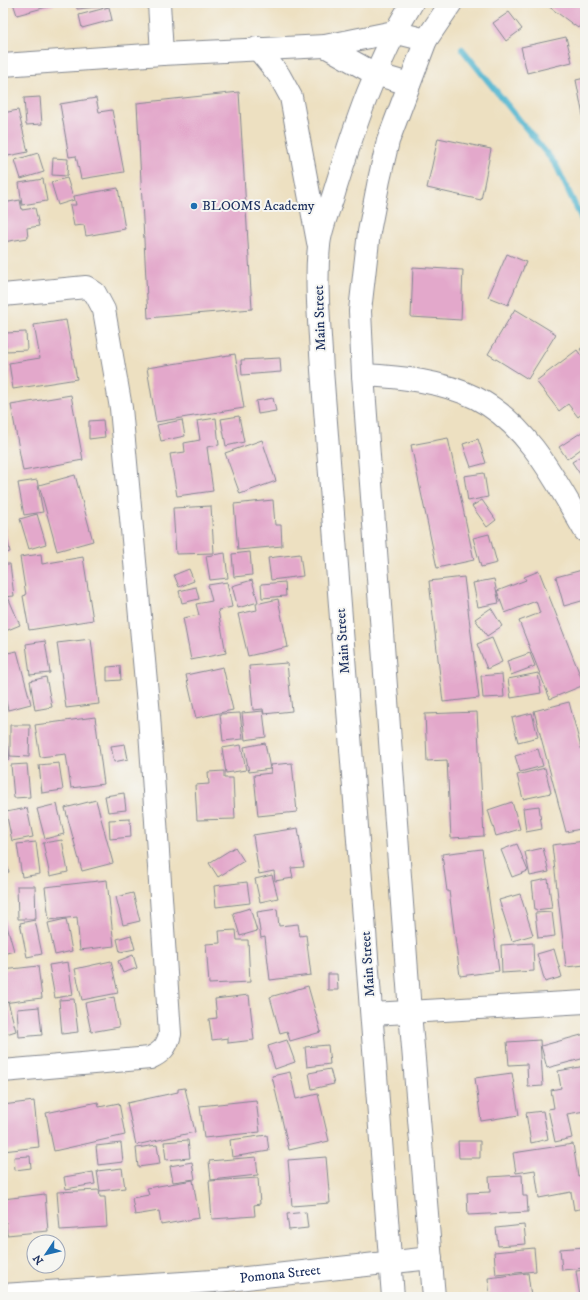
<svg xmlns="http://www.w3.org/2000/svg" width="588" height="1300" font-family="'IM FELL DW Pica',serif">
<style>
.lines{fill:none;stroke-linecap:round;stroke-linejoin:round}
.stream{stroke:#51b5cf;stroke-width:6}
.building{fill:#e3a8cb}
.street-casing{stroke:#848890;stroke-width:24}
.street{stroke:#fff;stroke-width:22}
.poi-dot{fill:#1f6fb2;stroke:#f6f6f2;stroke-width:1.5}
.labels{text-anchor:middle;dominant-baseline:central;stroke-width:4;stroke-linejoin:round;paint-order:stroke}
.poi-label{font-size:14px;fill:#1b2f5e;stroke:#f6f6f2;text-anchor:start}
.street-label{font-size:14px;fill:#1b2f5e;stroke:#f6f6f2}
</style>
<rect width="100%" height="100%" fill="#f6f6f2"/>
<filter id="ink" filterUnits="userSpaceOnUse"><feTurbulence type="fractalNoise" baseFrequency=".025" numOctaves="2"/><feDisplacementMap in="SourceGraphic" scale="8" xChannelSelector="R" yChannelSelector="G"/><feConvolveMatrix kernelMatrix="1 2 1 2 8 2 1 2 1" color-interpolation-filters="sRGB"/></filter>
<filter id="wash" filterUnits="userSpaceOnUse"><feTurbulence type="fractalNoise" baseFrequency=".012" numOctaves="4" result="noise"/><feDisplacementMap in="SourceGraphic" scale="16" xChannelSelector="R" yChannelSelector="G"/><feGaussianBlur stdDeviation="0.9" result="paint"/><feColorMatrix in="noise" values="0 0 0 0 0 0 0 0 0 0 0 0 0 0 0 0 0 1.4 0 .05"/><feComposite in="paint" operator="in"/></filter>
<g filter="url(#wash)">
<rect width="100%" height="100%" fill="#ede0c1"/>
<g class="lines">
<path class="stream" d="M462 49 556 165 585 226"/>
</g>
<g id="blocks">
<path class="building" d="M13 3H54V5L17 15Z
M76 3H108V6L77 9Z
M544 3H585V19L578 28Z
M109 7 112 20 82 28 79 15Z
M509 12 522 29 506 41 493 23Z
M566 37 572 62 527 73 521 47Z
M585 78V121H584L576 80Z
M239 92 252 309 148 318 137 103Z
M40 97 42 124 26 125 24 98Z
M96 98 99 112 112 110 124 172 81 179 76 156 69 157 60 104Z
M18 110 28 152 3 157V113Z
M438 138 491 149 481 200 427 188Z
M38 153 44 172 21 179 15 160Z
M53 158 68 159 67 176 52 175Z
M67 178 74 200 58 205 51 182Z
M43 179 47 201 22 205 19 183Z
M118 188 125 229 86 236 84 225 74 226 70 205H76L74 196Z
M20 200 22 210 35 208 39 226 27 228 28 238 3 242V203Z
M507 254 526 262 508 305 488 297Z
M413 267 463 270 461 320 411 317Z
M515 309 556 334 528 379 488 354Z
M66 320 77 379 13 389 9 363 40 358 34 325Z
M26 332 27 350 6 351 5 333Z
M585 346V356L580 349Z
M577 350 585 361V411L578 417 568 404 559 411 536 381Z
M235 354 244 408 156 422 147 368Z
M280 358 281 372 242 375 241 360Z
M71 395 83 460 23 471 11 405Z
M273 398 276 411 258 414 256 401Z
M239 416 244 442 226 446 221 419Z
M216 418 219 445 207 447 213 491 177 496 170 454 185 452 184 443 200 440 197 421Z
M103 420 105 437 89 439V421Z
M182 420 185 436 161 441 157 425Z
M585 430V446L567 459 559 447Z
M448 438 474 560 437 568 411 445Z
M478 439 486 463 471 467 463 444Z
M262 440 276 481 240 494 225 453Z
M585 454V475L582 477 572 462Z
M484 473 488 497 468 501 464 476Z
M75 475 93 541 57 551 39 485Z
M37 480 43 512 24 515 18 483Z
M3 487 7 515 3 516Z
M273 500 275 525H281L282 546 238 550 234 504Z
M482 500 496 520 487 527 472 506Z
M211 506 214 553 176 554 173 508Z
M37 514 46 544 29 549 20 519Z
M3 518 10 552 3 554Z
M489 534 497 563 481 567 473 538Z
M250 552 252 575 234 577 232 554Z
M225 553 228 578 210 580 206 556Z
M41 554 42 564 83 557 93 620 29 630 23 596 26 595 20 557Z
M300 554 303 576 271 580 268 558Z
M3 564H10L14 596 3 597Z
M189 569 194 581 179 587 174 575Z
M582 570 585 582V600L564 606 556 577Z
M539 571 584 685 550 699 519 621 540 613 536 601 505 613 497 591 526 580 524 577Z
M464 577 479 698 443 702 429 581Z
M494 579 499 603 478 607 473 583Z
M252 580 258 602 238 608 232 586Z
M227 582 232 607 218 610 226 653 191 660 183 618 199 615 196 604 212 601 208 585Z
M285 582 286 596 262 598 261 584Z
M196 587 199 599 182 603 179 591Z
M8 597 20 625 3 632V600Z
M278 599 288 647 248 656 238 614 257 610 256 604Z
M491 608 502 626 487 636 475 619Z
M492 638 502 662 487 669 477 644Z
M91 639 99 704 66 708 57 643Z
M45 641 50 673 30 675 26 644Z
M17 651 31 704 8 710 3 689V654Z
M530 653 535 666 511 675 507 661Z
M287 663 292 711 264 714 263 709 253 710 249 666Z
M120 666 121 680 107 681V667Z
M223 667 233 710 196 718 186 675Z
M538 673 541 693 511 698 508 679Z
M502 674 504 697 483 698 481 676Z
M46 677 52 707 35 710 30 681Z
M569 702 585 763V828L566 832 534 711Z
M263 711 266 737 245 740 242 713Z
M477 712 484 836 451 838 447 760 427 761 425 714Z
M240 713 243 739 223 741 220 714Z
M532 713 538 737 518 742 512 718Z
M95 717 104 784 71 788 66 754 40 757 35 725Z
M10 725H30L29 757 10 756Z
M3 734H5L10 760 3 762Z
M265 743 270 769 249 772 244 747Z
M125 744 128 759 114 762 111 746Z
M241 745 246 770 226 773 222 748Z
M538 749 543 766 520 772 515 756Z
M59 763 63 790 42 793 39 765Z
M292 763 297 812 258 816 254 775 271 773 270 765Z
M27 764 30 797 14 798 11 765Z
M545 768 551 793 523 799 517 775Z
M224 771V778H233L235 819 197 820 195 785 209 784 208 772Z
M124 793 126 810 108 812 105 796Z
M96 800 113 863 82 871 65 808Z
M512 802 520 829 496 836 488 810Z
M57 804 64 834 45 839 37 809Z
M539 806 542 829 526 832 523 808Z
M27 808 33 837 12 841 6 812Z
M130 819 131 837 110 839 109 820Z
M298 828 304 867 291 868 293 878 275 881 274 871 259 874 253 835Z
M62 840 68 872 50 876 43 843Z
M585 841V965L566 967 552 845Z
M36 842 40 874 22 877 17 844Z
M517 844 528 871 512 877 501 850Z
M235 847 244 861 218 877 209 863Z
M543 848 549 872 530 876 525 852Z
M482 849 499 971 460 976 449 891H447L442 854Z
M3 850 9 872 3 873Z
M272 875 278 898 260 902 255 879Z
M548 879 552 908 535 910 532 882Z
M107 880 114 946 80 950 77 917 49 920 45 887Z
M247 882 250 903 216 907 214 886Z
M17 886H35L36 919H18Z
M133 893 140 921 123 925 116 897Z
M520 894 533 935 512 941 499 900Z
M250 908 257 931 240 936 233 913Z
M277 909 279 926 298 924 300 936 306 935 311 975 270 980 265 937 261 938 257 912Z
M3 912 14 951 3 954Z
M552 912 555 936 538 938 535 913Z
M66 919 72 951 55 955 48 923Z
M35 920 42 954 27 957 20 923Z
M236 930 237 940H248L250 982 209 984 206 944 220 943 219 931Z
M131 935 135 949 120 952 117 939Z
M533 943 534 971 502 973 501 945Z
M554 949 562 977 545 982 537 954Z
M133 955 137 968 123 973 118 961Z
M111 961 118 993 82 1000 75 969Z
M68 962 73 995 55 998 49 965Z
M38 966 42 998 3 1003V970Z
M328 974H337L338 990H328Z
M308 986 321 1032 290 1041 287 1031 280 1033 270 997Z
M249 995 254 1040 228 1043V1038L212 1040 209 1019 217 1018 215 999Z
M114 997 119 1027 91 1032 85 1003Z
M74 999 78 1032 62 1034 59 1000Z
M8 1002 16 1031 3 1035V1004Z
M39 1007 42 1035 19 1037 17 1009Z
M585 1034V1058L547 1068 541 1046Z
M287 1040 295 1062 275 1069 268 1046Z
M540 1040 543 1086 528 1087 527 1064 509 1065 507 1042Z
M328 1045 330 1064 307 1067 305 1047Z
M585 1066V1111L567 1114 572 1138 555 1142 548 1109 554 1108 551 1090 561 1088 558 1071Z
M330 1069 334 1084 312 1089 309 1073Z
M290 1072 296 1099 318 1094 329 1141 289 1150 272 1076Z
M512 1073 519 1115 481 1121 475 1078Z
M185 1088 195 1132 136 1145 127 1103 178 1092V1089Z
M256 1100 260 1132 204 1138 200 1106Z
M34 1101 39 1147 3 1151V1105Z
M98 1102 99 1107 119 1103 125 1135 54 1151 46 1113Z
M543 1111 548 1139 531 1143 526 1113Z
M267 1135 269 1151 232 1157 230 1140Z
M188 1140 190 1158 166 1160 164 1142Z
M458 1141H480V1158H459Z
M121 1143 123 1162 98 1165 96 1146Z
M573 1144 578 1176 585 1174V1208L574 1210 571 1192 539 1198 535 1170 516 1173 513 1153Z
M157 1145 160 1164 138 1167 136 1148Z
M30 1156 31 1168 15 1170 14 1157Z
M256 1157 258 1175 211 1180 209 1161Z
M326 1157 330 1203 292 1206 288 1160Z
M192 1162 195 1179 173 1182 170 1166Z
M122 1168 125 1188 100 1191 97 1171Z
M93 1172 95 1184 66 1189 64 1177Z
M522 1175 523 1196H527L528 1212 468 1215 467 1193 490 1192 489 1177Z
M258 1178 260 1204 254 1205 255 1216 212 1219 209 1181Z
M193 1180 199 1218 161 1225 159 1211 135 1215 132 1198 149 1195 147 1188Z
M99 1190 100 1197H105L107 1227 60 1230 57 1192Z
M45 1194 48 1231 7 1235 6 1222 3 1223V1199Z
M306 1212 308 1228 289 1230 287 1214Z
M524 1225 526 1244 498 1246 496 1228Z
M585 1247V1268L562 1270 560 1249Z
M534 1248 536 1271 496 1275 494 1252Z
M585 1270V1297H580L576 1271Z
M528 1273 531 1297H490L488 1278Z"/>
</g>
</g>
<g filter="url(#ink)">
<use href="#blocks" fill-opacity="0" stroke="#848890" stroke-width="1"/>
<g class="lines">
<g class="street-casing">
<g id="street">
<path d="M159 3 162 54"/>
<path d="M325 46 375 74 409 84"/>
<path d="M257 48 279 75 291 97 318 242"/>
<path d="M3 65 162 54 325 46 394 32 426 40"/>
<path d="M3 295 86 287 95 293 104 310 121 408 149 715 170 1034C167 1047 161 1053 150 1058L3 1071"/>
<path d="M363 375C401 377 442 381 476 398 528 424 557 483 585 531"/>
<path d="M372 1014 585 1002"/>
<path id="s1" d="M3 1295 228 1280 431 1258"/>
<path d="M393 1297 322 370C320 329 315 286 319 246 320 228 330 208 335 190 355 125 376 61 412 3"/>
<path d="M434 1297 410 1012 363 375 360 311 369 232 379 180 388 141 426 40 451 3"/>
</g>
</g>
<use href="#street" class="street"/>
</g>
</g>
<circle class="poi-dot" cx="194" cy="206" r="4"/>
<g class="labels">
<g class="poi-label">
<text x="202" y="206">BLOOMS Academy</text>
</g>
<g class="street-label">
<text transform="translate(320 318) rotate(-92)">Main Street</text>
<text transform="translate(343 641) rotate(-94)">Main Street</text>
<text transform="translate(368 964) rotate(-94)">Main Street</text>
<text stroke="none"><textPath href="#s1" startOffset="278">Pomona Street</textPath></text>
</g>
</g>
<rect width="588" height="1300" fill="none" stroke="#f6f6f2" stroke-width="16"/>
<g transform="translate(46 1254) rotate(235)"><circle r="19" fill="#f6f6f2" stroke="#9ea6b7"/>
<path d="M0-3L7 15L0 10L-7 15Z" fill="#1f6fb2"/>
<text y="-6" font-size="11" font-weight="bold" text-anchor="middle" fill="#1b2f5e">N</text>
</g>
</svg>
